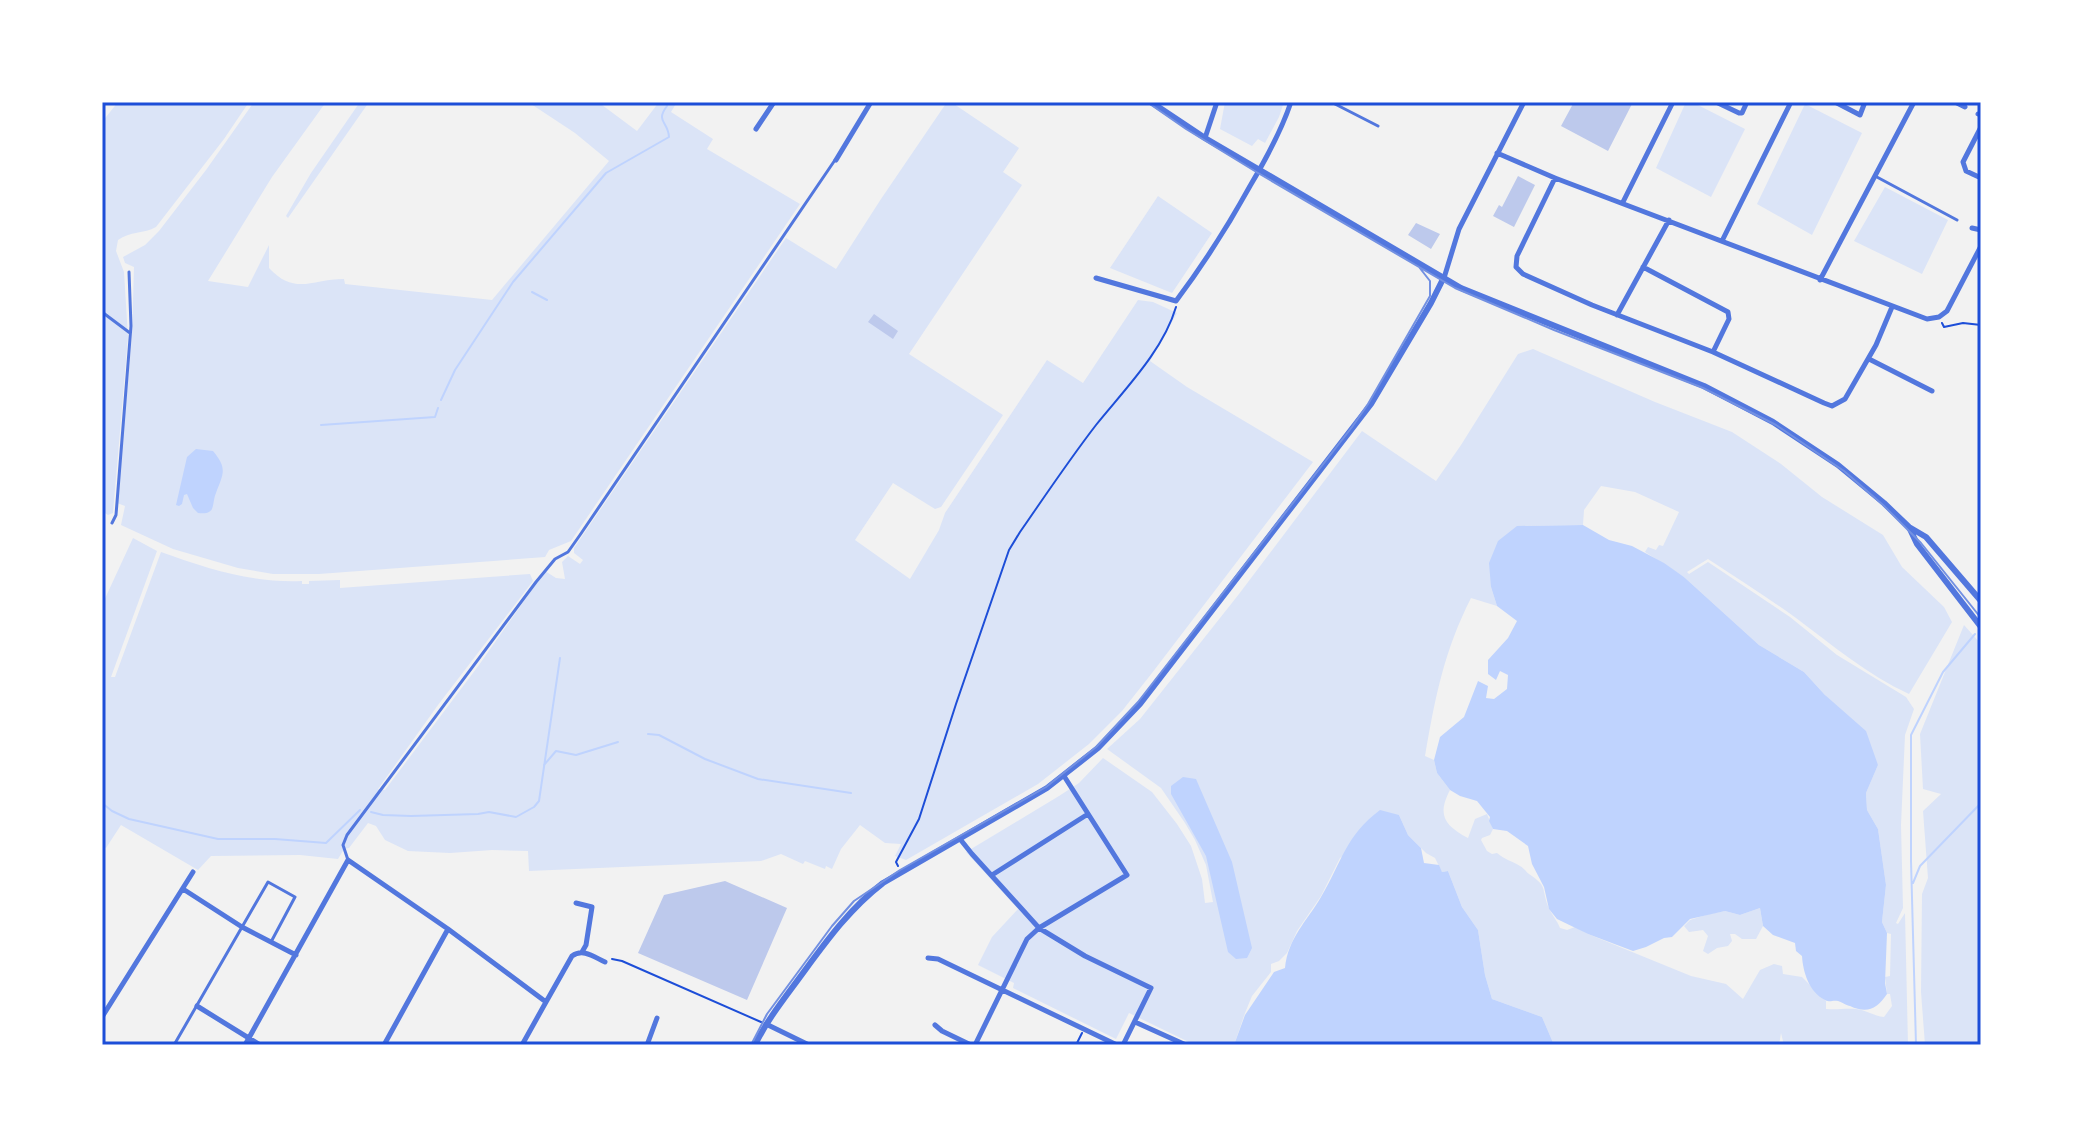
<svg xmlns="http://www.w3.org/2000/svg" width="2083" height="1147" font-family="Cabin,sans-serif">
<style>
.green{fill:#dbe4f7;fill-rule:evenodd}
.water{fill:#bfd3fe}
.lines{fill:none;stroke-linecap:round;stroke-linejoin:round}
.stream{stroke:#bfd3fe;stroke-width:2}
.building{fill:#bdc9ec}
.path{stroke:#1d4ed8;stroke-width:2}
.service{stroke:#5277de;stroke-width:3}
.minor{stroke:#5277de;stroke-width:5}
.tertiary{stroke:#5277de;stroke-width:6}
.tram{stroke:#7290e2;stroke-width:2}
.neatline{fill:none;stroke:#1d4ed8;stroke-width:3}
</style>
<rect width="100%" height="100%" fill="#f2f2f2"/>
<path class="green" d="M118 102H249L224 139 156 227C144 234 130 231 118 240L116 251 124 272 128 337 113 513 108 515 102 511V122Z
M254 102H326L272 177 208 281 248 287 269 245V268C295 296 312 279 344 279L345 284 492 300 609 161 575 133 528 102H598L637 131 659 102H677L671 112 713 139 707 149 800 204 571 541 549 550 545 557 319 574H273L238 568 173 549 121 525 125 506 117 503 132 335 134 267 125 263 123 257 145 245 159 231 206 170Z
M360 102H369L288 218 286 216 311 173Z
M947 102H951L1019 148 1003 172 1022 185 909 354 1003 415 941 507 935 509 893 483 855 540 910 579 939 530 945 513 1047 360 1083 383 1138 300 1153 302 1177 313 1150 361 1187 387 1313 462 1152 673 1122 711 1089 744 1038 784 906 860 895 856 901 844 885 843 860 825 841 849 832 869 826 866 825 869 805 861 803 864 781 854 761 861 529 871 528 851 492 850 450 853 408 851 385 840 376 826 368 823 349 848 344 849 338 859 300 855 211 856 198 870 121 825 106 848 102 846V605L133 538 157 551 111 677H115L161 552C209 569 251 583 302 581V584H309V581L340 580V588L530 574 533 581 438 705 378 789 385 790 479 665 545 571 556 578 565 579 562 562 568 556 580 564 583 560 574 553V548L786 238 836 269 881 199Z
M1225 102H1284L1279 117 1265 143 1258 139 1252 146 1220 129Z
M1686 102H1692L1745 129 1711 197 1656 168Z
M1805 104 1862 133 1812 235 1757 204Z
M1885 187 1948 220 1922 274 1854 241Z
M1158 196 1212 233 1172 293 1110 268Z
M1533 349 1655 402 1732 432 1781 464 1822 497 1883 535 1902 567 1944 607 1952 622 1909 694C1868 675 1832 645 1796 618 1767 597 1737 578 1708 559L1687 572 1689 574 1708 562 1790 617 1837 655 1906 697 1914 709 1905 735 1901 825 1903 908 1896 923 1898 924 1905 913 1908 1045H1784L1781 1033 1779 1045H1554L1542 1017 1492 999 1485 975 1478 930 1462 907 1448 871 1442 872 1435 858 1426 853 1408 835 1399 815 1340 858 1321 896 1297 931 1287 953 1279 961 1271 964V972L1252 996 1245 1013 1234 1045H1195L1129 1013 1116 1039 1013 988 1014 983 978 965 992 937 1018 909 966 852 1059 796 1079 783 1103 758 1152 792 1177 824 1191 846 1202 879 1205 903 1213 902 1206 865 1195 840 1185 823 1161 788 1107 749 1140 719 1239 594 1362 431 1436 481 1461 445 1518 354ZM1601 486 1635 492 1679 512 1663 546 1659 545 1656 550 1648 547 1645 552 1684 577 1759 645 1804 672 1825 695 1878 765 1866 793 1867 810 1878 829 1886 885 1882 922 1887 933 1891 934 1890 976 1885 977 1887 994H1890L1892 1006 1884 1017C1874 1016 1866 1010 1856 1009 1846 1008 1837 1010 1826 1009V1001L1802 977 1783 974 1782 966 1774 964 1760 970 1743 999 1726 984 1691 976 1588 934 1575 927 1567 930 1560 928C1557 920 1551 914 1548 906 1541 887 1548 887 1529 874 1526 872 1524 868 1520 866 1512 861 1505 860 1497 853L1492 854 1487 851 1481 840 1482 838 1490 835 1493 829 1487 814 1475 819 1468 838C1444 825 1437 815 1450 790L1437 773 1434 760 1425 756C1435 698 1444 651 1471 598L1497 606 1491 587 1518 526 1583 525 1584 510Z
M1964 625 1981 644V1045H1925L1921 992 1922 894 1928 878 1923 811 1941 794 1923 789 1920 734Z
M1760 908 1763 926 1756 939H1742L1735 934H1730L1732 941 1728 946 1717 948 1708 954 1703 951 1708 936 1703 930 1689 932 1684 926 1690 920 1709 914 1725 911 1740 915Z"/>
<path class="water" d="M196 449 213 451C228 469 223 474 216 493 211 505 217 515 198 513L193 508 187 494 184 495 182 504 179 506 176 505 187 457Z
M1583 525 1609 540 1632 546 1664 563 1684 577 1759 645 1804 672 1825 695 1866 731 1878 765 1866 793 1867 810 1878 829 1886 885 1882 922 1887 933 1885 983 1887 994C1877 1009 1867 1014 1850 1006 1848 1006 1839 1001 1838 1001 1831 1000 1831 1003 1825 1000 1809 992 1803 972 1802 956L1796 951 1795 943 1773 935 1763 926 1760 908 1740 915 1725 911 1690 919 1672 937 1664 938 1646 947 1633 951 1588 934 1557 919 1549 909 1544 887 1532 864 1528 846 1507 831 1493 829 1489 821 1490 817 1477 801 1460 796 1450 790 1437 773 1434 760 1440 737 1464 717 1478 681 1488 686 1486 698 1494 699 1507 689 1508 675 1500 671 1496 680 1488 674V660L1508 638 1517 621 1497 606 1491 587 1489 563 1498 541 1517 526Z
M1183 777 1196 779 1232 862 1252 948 1247 958 1236 959 1228 952 1206 856 1171 794V786Z
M1380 810 1399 815 1408 835 1421 848 1424 863 1439 865 1442 872 1448 871 1462 907 1478 930 1485 975 1492 999 1542 1017 1554 1045H1234L1245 1015 1274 972 1285 968C1288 938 1307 921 1321 897 1342 862 1345 836 1380 810Z"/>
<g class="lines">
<path class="stream" d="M532 292 547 300
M441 400 455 370 513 282 606 173 669 137C668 121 655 122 667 106
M321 425 435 417 438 408
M648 734 659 735 705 759 758 779 851 793
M544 765 556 751 576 755 618 742
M102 803 112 811 129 819 218 839H275L326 843 360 810
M371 812 383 815 411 816 478 814 489 812 516 817 534 807 539 801 560 658
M1913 883 1920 866 1981 803
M1916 1045 1911 861V735L1943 672 1975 634"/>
</g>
<path class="building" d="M1574 102H1633L1608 151 1561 126Z
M1518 176 1535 185 1514 227 1493 216 1499 205 1502 207Z
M1416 223 1440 234 1431 249 1408 235Z
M874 314 898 331 893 339 868 322Z
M725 881 787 908 747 1000 638 953 664 895Z"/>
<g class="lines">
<path class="path" d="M1942 323 1944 327 1963 323 1981 325
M898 866 896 862 919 819 956 704 1009 550 1020 532C1045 496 1069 460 1096 425 1125 389 1163 351 1176 307
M612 959 622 961 761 1022
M1076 1045 1082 1033"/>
<path class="service" d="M1335 104 1378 126
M1875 176 1957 220
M102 312 130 333
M112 523 116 515 131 326 129 272
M348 860 343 845 347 835 536 582 555 559 568 552 580 535 835 160
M174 1045 268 882 295 897 271 942"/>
<path class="minor" d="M1716 102 1739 113H1742L1747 102
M1835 102 1860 115 1865 102
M1955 102 1965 107
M1978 114 1981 115
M1981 127 1963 162 1966 171 1981 178
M756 129 774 102
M1205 138 1217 102
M1497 153 1555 178 1927 319 1939 317 1947 311 1981 246
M836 160 871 102
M1555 178 1517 256 1516 267 1523 274 1592 305 1713 352 1824 403 1832 406 1845 399 1876 345 1892 307
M1623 202 1673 102
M1972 228 1981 230
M1722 241 1791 102
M1643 267 1728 312 1729 319 1713 352
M1096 278 1176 301C1203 265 1228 226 1250 186 1266 159 1281 132 1291 102
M1444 278 1459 229 1524 102
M1820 280 1914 102
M1617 315 1669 220
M1869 359 1932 391
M960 839 972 854 1039 928 1085 956 1151 988 1123 1045
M992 875 1088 814
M183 889 242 927 296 955
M576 903 592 907 586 945 582 952
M928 958 938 959 1117 1045
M197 1006 260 1045
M102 1017 193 872
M1135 1022 1186 1045
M766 1024 809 1045
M935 1025 942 1031 971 1045
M245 1045 348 860 448 929 546 1002 572 956C583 948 594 957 605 962
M384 1045 448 929
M522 1045 546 1002
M647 1045 657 1018
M975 1045 1027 939 1039 928 1127 875 1064 776"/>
<path class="tertiary" d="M1151 102 1205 138 1461 288 1704 386 1773 422 1838 465 1884 503 1909 527 1926 537 1981 601
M1909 527 1917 544 1981 627
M755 1045C767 1020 784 999 800 977 825 943 849 909 883 883L1047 788 1098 748 1140 704 1371 404 1431 303 1443 279"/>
<path class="tram" d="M1147 102 1186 129 1258 173 1455 288 1554 330 1703 388 1776 425 1844 471 1883 505 1921 543 1981 618
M751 1045 767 1014 832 926 854 901 900 870 1046 787 1096 747 1138 702 1352 427 1368 404 1430 296V281L1419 267"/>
</g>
<rect width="2083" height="1147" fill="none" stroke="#ffffff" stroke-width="208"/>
<rect x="104" y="104" width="1875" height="939" class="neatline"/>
</svg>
